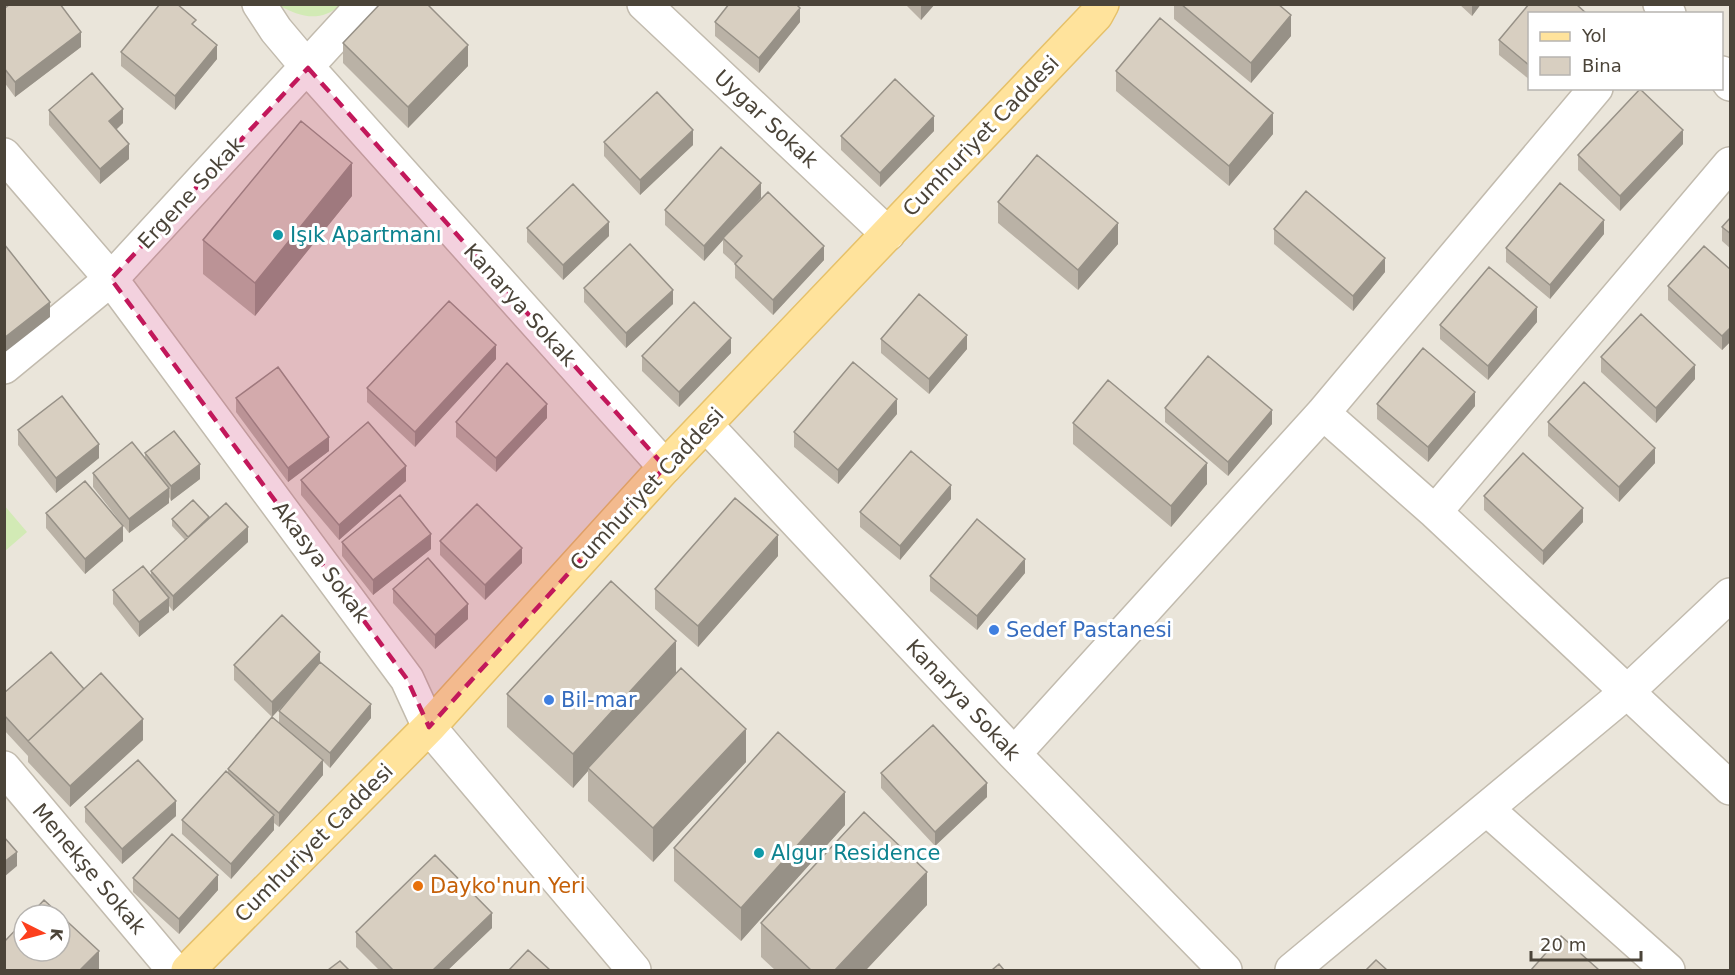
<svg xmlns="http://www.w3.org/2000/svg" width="1735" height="975" font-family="'DejaVu Sans',sans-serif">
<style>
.residential{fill:#eae5da;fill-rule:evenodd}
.green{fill:#d2eab5}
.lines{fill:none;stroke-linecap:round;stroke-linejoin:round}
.minor-casing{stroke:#c2bbae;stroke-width:36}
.major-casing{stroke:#e6c16a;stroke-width:36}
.minor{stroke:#fff;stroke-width:33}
.major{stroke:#ffe39c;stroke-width:33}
.wall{fill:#bab2a6}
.shaded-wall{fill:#979187}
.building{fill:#d8cfc1;stroke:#979187;stroke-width:1.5}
.marked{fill:#c2185b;fill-opacity:0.2;stroke:#c2185b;stroke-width:4.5;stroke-dasharray:12 8;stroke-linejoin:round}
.culture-dot{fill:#0f9aa8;stroke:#fff;stroke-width:2}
.shop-dot{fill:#3f7fe0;stroke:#fff;stroke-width:2}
.food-dot{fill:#e8710a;stroke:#fff;stroke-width:2}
.labels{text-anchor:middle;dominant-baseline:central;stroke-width:6;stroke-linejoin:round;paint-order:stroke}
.street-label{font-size:21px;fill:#4b4439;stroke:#fff}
.culture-label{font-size:21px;fill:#0d838f;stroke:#fff;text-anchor:start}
.shop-label{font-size:21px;fill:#366cbe;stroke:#fff;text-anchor:start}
.food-label{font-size:21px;fill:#c56008;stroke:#fff;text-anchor:start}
</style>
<rect width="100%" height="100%" fill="#f6f3ec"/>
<path class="residential" d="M5 5H1730V970H5ZM1530 14H1722V88H1530ZM24 915H60V951H24Z"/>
<path class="green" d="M278 5H341C319 23 301 17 278 5Z
M4 505 27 532 5 551H4Z"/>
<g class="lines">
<g class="minor-casing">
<path id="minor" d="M259 4 276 30 308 68 665 467
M644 4 888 234
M1660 4 1669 14
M1722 73 1730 84
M4 155 111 279 407 679 429 727 634 970
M4 367 111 279 364 4
M1323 413 1435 512 1730 788
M706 425 1014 754 1225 970
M1435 512 1730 164
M1014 754 1323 413 1596 88
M4 768 174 970
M1488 810 1668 970
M1292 970 1628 691 1730 595"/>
</g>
<g class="major-casing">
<path id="major" d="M188 970 429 727 665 467 1096 15 1102 4"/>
</g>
<use href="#minor" class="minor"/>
<use href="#major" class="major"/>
</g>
<path class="wall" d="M905 4H935L921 20Z
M1174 4H1278L1291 36 1251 83 1174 19Z
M1459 4H1481L1472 16Z
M4 9 81 47 15 97 4 82Z
M1530 14V80L1499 55V40Z
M715 22H800L759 73 715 36Z
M196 27 217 59 175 110 121 66V52Z
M343 43 468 66 408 128 343 63Z
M1116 71 1273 134 1229 186 1116 91Z
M49 110 123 123 116 130 129 159 100 184 49 125Z
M934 131 880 187 841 150V136Z
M604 142 693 145 640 195 604 156Z
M1683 144 1620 211 1578 170V155Z
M352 196 255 316 203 274V240Z
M761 198 744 217 824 260 773 315 735 278V264L723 253V240L704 261 665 225V210Z
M998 202 1118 244 1078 290 998 223Z
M1731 217V249L1722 241V227Z
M527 228 609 236 563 280 527 242Z
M1274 229 1385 272 1353 311 1274 244Z
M1604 234 1550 299 1506 262V248Z
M1731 270V341L1722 350 1668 300V286Z
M584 288 673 304 626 348 584 302Z
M1537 322 1488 380 1440 339V325Z
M881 339 967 349 929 394 881 353Z
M731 353 679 407 642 371V356Z
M1601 357 1695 379 1656 423 1601 372Z
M496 359 415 447 367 402V388Z
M236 398 329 451 288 482 236 412Z
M1377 404 1475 406 1428 462 1377 419Z
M1165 408 1272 424 1228 476 1165 422Z
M897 414 838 484 794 447V432Z
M547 418 496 472 456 437V422Z
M1548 422 1655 463 1619 502 1548 436Z
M1073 423 1207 484 1171 527 1073 444Z
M18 430 99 458 56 493 18 445Z
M145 453 200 479 171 501 169 497V503L129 533 93 487V473L145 459Z
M301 480 406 481 339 540 301 495Z
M1484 496 1583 522 1543 565 1484 510Z
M951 499 900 560 860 527V512Z
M46 513 123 541 85 574 46 528Z
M209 517 248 542 173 611 169 606V612L139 637 113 604V590L151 575V571L185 540 172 526V519Z
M440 541 522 563 485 600 440 555Z
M342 542 431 549 373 595 342 556Z
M778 556 698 647 655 609V589Z
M1025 573 977 630 930 591V576Z
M393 589 468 619 435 649 393 603Z
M320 662 371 718 330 768 323 761V775L279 827 274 823V830L231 879 182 834V820L228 772V769L279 723V711L292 695 272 717 234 680V665Z
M676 673 746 762 653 862 588 801V771L573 788 507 727V694Z
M84 689 143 740 70 807 28 762V756L4 730V693Z
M881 773 987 797 935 846 881 788Z
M85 807 176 816 122 864 85 822Z
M845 825 741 941 674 881V848Z
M133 878 218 890 179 934 133 892Z
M927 905 866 970H775L761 957V923Z
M492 928 448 970H379L356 947V932Z"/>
<path class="shaded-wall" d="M922 4H935L921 20V5Z
M1472 4H1481L1472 16Z
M800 8V22L759 73V58Z
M1291 15V36L1251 83V63Z
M81 32V47L15 97V82Z
M217 45V59L175 110V96Z
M468 45V66L408 128V107Z
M123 109V123L109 136V121Z
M1273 113V134L1229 186V166Z
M934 116V131L880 187V173Z
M693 130V145L640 195V180Z
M1683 130V144L1620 211V196Z
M129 144V159L100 184V169Z
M352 163V196L255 316V283Z
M761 183V198L724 239 723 238V240L704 261V246Z
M1604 220V234L1550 299V285Z
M609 222V236L563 280V265Z
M1118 223V244L1078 290V270Z
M824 246V260L773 315V300Z
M1385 258V272L1353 311V296Z
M673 290V304L626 348V333Z
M50 302V317L4 353V338Z
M1537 307V322L1488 380V366Z
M1731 327V341L1722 350V336Z
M967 335V349L929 394V379Z
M731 338V353L679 407V392Z
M496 345V359L415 447V432Z
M1695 365V379L1656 423V408Z
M1475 392V406L1428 462V447Z
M897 399V414L838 484V470Z
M547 404V418L496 472V458Z
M1272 410V424L1228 476V462Z
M329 437V451L288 482V468Z
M99 444V458L56 493V478Z
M1655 448V463L1619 502V487Z
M1207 463V484L1171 527V506Z
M200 464V479L171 501V486Z
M406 466V481L339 540V525Z
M951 485V499L900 560V546Z
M169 488V503L129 533V519Z
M1583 508V522L1543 565V551Z
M123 526V541L85 574V559Z
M248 527V542L173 611V596Z
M431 534V549L373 595V580Z
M778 535V556L698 647V626Z
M522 548V563L485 600V585Z
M1025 559V573L977 630V616Z
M169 598V612L139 637V622Z
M468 604V619L435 649V635Z
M676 641V675L588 768V771L573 788V754Z
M320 652V666L272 717V702Z
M371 704V718L330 768V753Z
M143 719V740L70 807V786Z
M746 729V762L653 862V828Z
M323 760V775L279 827V813Z
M987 783V797L935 846V832Z
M845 792V825L741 941V908Z
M176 801V816L122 864V849Z
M274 815V830L231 879V864Z
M17 852V866L4 877V862Z
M927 872V905L866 970H835Z
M218 875V890L179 934V919Z
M492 913V928L448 970H433Z
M99 951V970H80Z"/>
<path class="building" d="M10 4H60L81 32 15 82 4 68V9Z
M160 4H177L196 20 192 24 217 45 175 96 121 52Z
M380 4H427L468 45 408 107 343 43Z
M729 4H796L800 8 759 58 715 22Z
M1181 4H1278L1291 15 1251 63Z
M1529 4H1576L1587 14H1530V66L1499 40Z
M1160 18 1273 113 1229 166 1116 71Z
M92 73 123 109 109 121 129 144 100 169 49 110Z
M895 79 934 116 880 173 841 136Z
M1640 89 1683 130 1620 196 1578 155Z
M657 92 693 130 640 180 604 142Z
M301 121 352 163 255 283 203 240Z
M721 147 761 183 704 246 665 210Z
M1037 155 1118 223 1078 270 998 202Z
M1560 183 1604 220 1550 285 1506 248Z
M573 184 609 222 563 265 527 228Z
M1306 191 1385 258 1353 296 1274 229Z
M768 192 824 246 773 300 735 264 742 256 723 238Z
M1731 217V234L1722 227Z
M4 244 50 302 4 338Z
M630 244 673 290 626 333 584 288Z
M1704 246 1731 270V327L1722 336 1668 286Z
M1489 267 1537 307 1488 366 1440 325Z
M919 294 967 335 929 379 881 339Z
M449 301 496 345 415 432 367 388Z
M694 302 731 338 679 392 642 356Z
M1641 314 1695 365 1656 408 1601 357Z
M1423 348 1475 392 1428 447 1377 404Z
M1208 356 1272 410 1228 462 1165 408Z
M853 362 897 399 838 470 794 432Z
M507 363 547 404 496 458 456 422Z
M278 367 329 437 288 468 236 398Z
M1108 380 1207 463 1171 506 1073 423Z
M1584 382 1655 448 1619 487 1548 422Z
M62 396 99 444 56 478 18 430Z
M368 422 406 466 339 525 301 480Z
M174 431 200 464 171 486 145 453Z
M132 442 169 488 129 519 93 473Z
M911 451 951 485 900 546 860 512Z
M1523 453 1583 508 1543 551 1484 496Z
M85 481 123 526 85 559 46 513Z
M400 495 431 534 373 580 342 542Z
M735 498 778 535 698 626 655 589Z
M193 500 209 517 188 537 172 519Z
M226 503 248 527 173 596 151 571Z
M477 504 522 548 485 585 440 541Z
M977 519 1025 559 977 616 930 576Z
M428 558 468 604 435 635 393 589Z
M143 566 169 598 139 622 113 590Z
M611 581 676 641 573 754 507 694Z
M282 615 320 652 272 702 234 665Z
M51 652 84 689 28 741 4 715V693Z
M320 662 371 704 330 753 279 711Z
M681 668 746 729 653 828 588 768Z
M101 673 143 719 70 786 28 741Z
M272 717 323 760 279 813 228 769Z
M933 725 987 783 935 832 881 773Z
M778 732 845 792 741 908 674 848Z
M138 760 176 801 122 849 85 807Z
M226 771 274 815 231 864 182 820Z
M864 812 927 872 835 970H811L761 923Z
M172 834 218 875 179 919 133 878Z
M4 837 17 852 4 862Z
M435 855 492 913 433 970H393L356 932Z
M44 900 99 951 80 970H4V942L24 921V951H60V915H30Z
M1561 936 1599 970H1531Z
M528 950 550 970H509Z
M1376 960 1387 970H1366Z
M340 961 349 970H328Z
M999 964 1004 970H992Z"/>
<path class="marked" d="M308 68 665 467 429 727 407 679 111 279Z"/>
<g class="culture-dot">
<circle cx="278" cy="235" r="6"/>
<circle cx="759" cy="853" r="6"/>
</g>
<g class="shop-dot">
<circle cx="994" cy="630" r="6"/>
<circle cx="549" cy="700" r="6"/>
</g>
<circle class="food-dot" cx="418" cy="886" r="6"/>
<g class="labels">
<g class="street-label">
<text transform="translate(766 119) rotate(43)">Uygar Sokak</text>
<text transform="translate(981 136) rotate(-46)">Cumhuriyet Caddesi</text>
<text transform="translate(191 193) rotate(-47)">Ergene Sokak</text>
<text transform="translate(520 305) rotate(48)">Kanarya Sokak</text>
<text transform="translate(647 489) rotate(-47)">Cumhuriyet Caddesi</text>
<text transform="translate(321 562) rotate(53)">Akasya Sokak</text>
<text transform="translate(963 700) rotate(47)">Kanarya Sokak</text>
<text transform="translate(314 843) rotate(-45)">Cumhuriyet Caddesi</text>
<text transform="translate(89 869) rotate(50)">Menekşe Sokak</text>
</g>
<g class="culture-label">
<text x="290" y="235">Işık Apartmanı</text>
<text x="771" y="853">Algur Residence</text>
</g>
<g class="shop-label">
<text x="1006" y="630">Sedef Pastanesi</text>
<text x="561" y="700">Bil-mar</text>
</g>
<g class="food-label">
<text x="430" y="886">Dayko'nun Yeri</text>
</g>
</g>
<rect width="1735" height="975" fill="none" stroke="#4b4439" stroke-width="12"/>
<rect x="1528" y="12" width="195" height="78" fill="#ffffff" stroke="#b7b4b0" stroke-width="1.5"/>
<rect x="1540" y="32" width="30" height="9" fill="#ffe39c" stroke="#b7b4b0" stroke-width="1.5"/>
<text x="1582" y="42" font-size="18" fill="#4b4439">Yol</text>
<rect x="1540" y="57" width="30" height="18" fill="#d8cfc1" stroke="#b7b4b0" stroke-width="1.5"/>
<text x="1582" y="72" font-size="18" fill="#4b4439">Bina</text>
<g transform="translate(42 933) rotate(96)"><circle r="28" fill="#ffffff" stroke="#b7b4b0" stroke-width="1.5"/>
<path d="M0-4.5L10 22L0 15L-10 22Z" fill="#fc3f1d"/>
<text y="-9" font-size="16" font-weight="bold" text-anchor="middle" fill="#4b4439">K</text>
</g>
<path d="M1531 951v9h110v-9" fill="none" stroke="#4b4439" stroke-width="3"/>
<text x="1540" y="951" font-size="18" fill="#4b4439" stroke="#ffffff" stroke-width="4.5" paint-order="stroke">20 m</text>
</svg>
